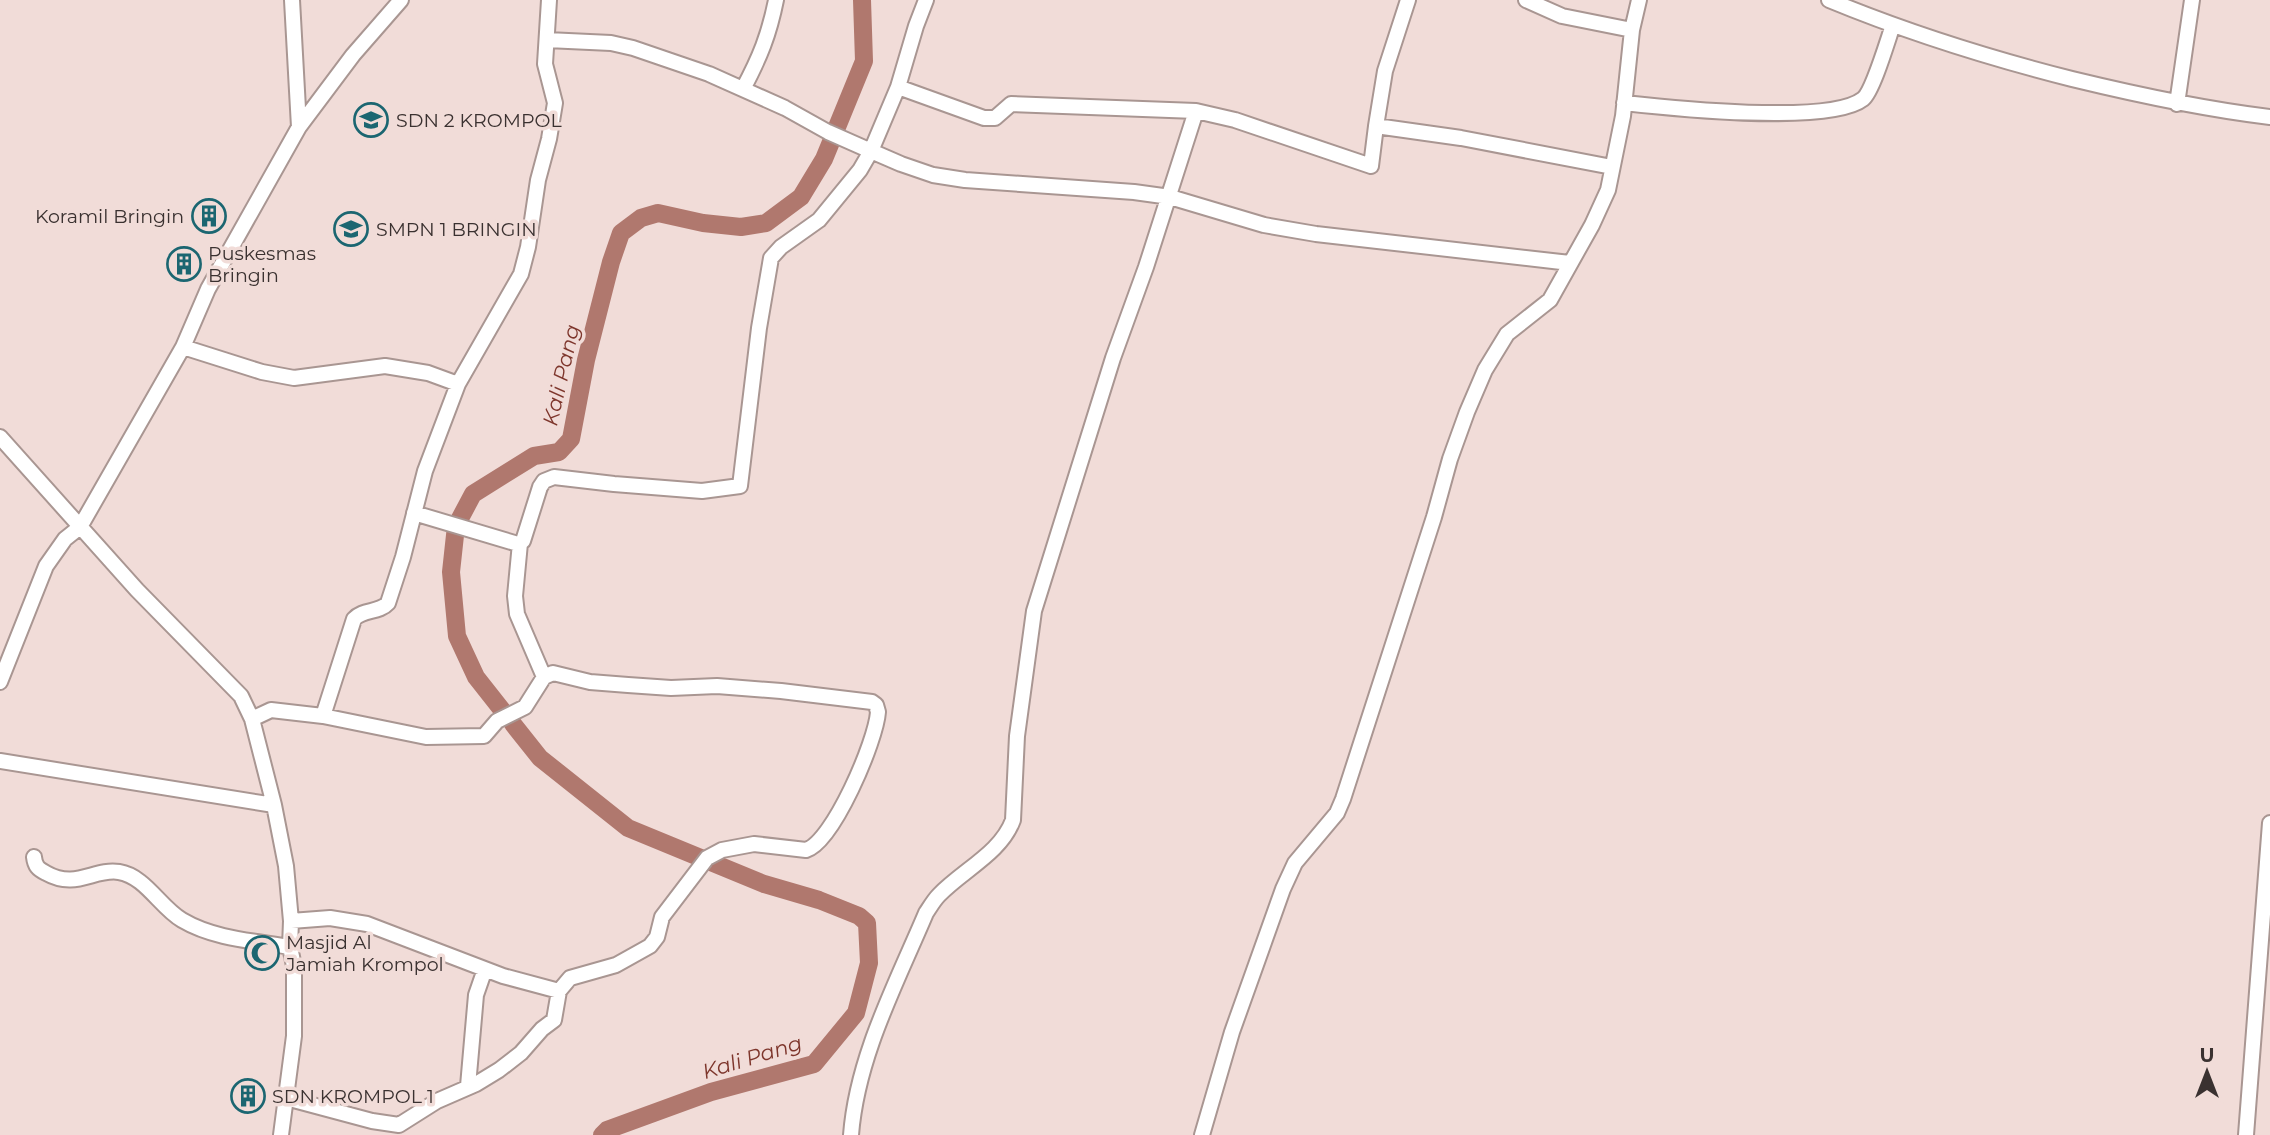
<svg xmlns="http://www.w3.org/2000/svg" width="2270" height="1135" font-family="Montserrat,sans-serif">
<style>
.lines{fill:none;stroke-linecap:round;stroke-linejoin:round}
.river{stroke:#b0786e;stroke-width:18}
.minor-casing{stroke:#a99692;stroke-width:18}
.minor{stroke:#fff;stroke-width:14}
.labels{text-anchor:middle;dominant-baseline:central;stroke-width:7;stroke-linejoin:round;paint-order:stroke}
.poi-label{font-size:19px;fill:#3a3130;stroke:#f1dcd8;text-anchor:start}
.water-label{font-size:21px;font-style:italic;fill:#7e362c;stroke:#f1dcd8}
</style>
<rect width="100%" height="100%" fill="#f1dcd8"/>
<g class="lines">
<path class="river" d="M837 127 864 61 862 0
M502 710 476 677 457 636 451 572 456 526 473 494 534 456 559 452 571 439 586 360 611 262 621 233 641 218 658 213 703 223 741 227 766 223 801 197 824 159 831 142
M513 724 540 758 628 828 764 884 819 900 859 916 867 923 869 963 856 1013 814 1064 711 1092 607 1130 602 1135"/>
<g class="minor-casing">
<path id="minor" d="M292 0 299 127
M1408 0 1385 71 1376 126 1461 138 1612 167
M1526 0 1562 16 1632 30
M1829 0C1909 33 1989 58 2072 79 2138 95 2202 109 2270 117
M547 40 611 43 633 48 709 74 785 108 828 132 871 151 901 164 933 175 965 180 1134 192 1170 197 1264 225 1316 234 1570 263
M898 87 984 118H995L1011 104 1196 111 1235 120 1371 166 1376 126
M743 89C760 57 769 35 776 0
M1624 103C1669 108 1830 125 1863 99 1873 91 1888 39 1893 25
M2177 104 2192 0
M183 347 262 372 294 378 385 366 428 373 458 384
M0 437 137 590 241 696 252 719 274 805 286 866 291 921 290 947 294 966V1036L281 1135
M414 513 518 544 523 541 540 487 544 481 554 477 614 484 702 491 740 486 759 328 771 258 781 247 819 220 860 170 871 151 898 87 916 26 926 0
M520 543 515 596 517 614 544 677
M0 682 46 566 65 539 80 527 183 347 208 289 299 127 353 55 401 0
M323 716 354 619C363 609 379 613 388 603L403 557 425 471 458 384 521 274 528 247 538 180 549 139 555 103 545 64 549 0
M252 719 271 710 323 716 426 737 484 736 497 721 525 707 544 677 553 673 590 682 628 685 671 688 717 686 781 691 872 702 876 705 878 712C876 741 833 842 806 850L754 844 722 850 707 858 662 917 657 937 650 946 616 965 570 978 559 991 554 1020 542 1029 521 1053 499 1070 476 1084 437 1101 399 1125 372 1121 286 1098
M0 761 274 805
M34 857C35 866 38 869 46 873 76 890 94 868 119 872 145 876 160 907 182 920 214 939 254 941 290 947
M291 921 330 918 367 924 503 976 559 991
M468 1086 476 995 485 969
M851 1135C857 1057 896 984 926 913 930 907 934 900 939 895 963 870 1001 853 1013 820L1017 736 1034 611 1113 358 1146 267 1196 111
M1202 1135 1232 1032 1283 889 1295 863 1337 813 1343 799 1434 517 1450 459 1467 412 1485 370 1507 334 1550 300 1592 225 1608 190 1623 116 1632 30 1639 0
M2246 1135 2270 823"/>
</g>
<use href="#minor" class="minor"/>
</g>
<defs>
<g id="school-ring" transform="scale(1.75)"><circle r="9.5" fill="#f1dcd8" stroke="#1b6671" stroke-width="1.5"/><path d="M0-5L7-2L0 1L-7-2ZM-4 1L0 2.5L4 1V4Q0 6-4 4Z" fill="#1b6671"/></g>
<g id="building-ring" transform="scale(1.75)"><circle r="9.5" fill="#f1dcd8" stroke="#1b6671" stroke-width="1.5"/><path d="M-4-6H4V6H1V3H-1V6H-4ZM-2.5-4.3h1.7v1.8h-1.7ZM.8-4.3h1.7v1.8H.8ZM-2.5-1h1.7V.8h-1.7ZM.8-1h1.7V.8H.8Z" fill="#1b6671"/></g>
<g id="mosque-ring" transform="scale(1.75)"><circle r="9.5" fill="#f1dcd8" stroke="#1b6671" stroke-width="1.5"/><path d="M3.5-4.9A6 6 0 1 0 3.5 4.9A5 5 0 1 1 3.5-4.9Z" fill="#1b6671"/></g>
</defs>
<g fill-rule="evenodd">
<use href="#school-ring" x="371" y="120"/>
<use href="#building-ring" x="209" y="216"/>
<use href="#school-ring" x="351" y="229"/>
<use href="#building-ring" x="184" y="264"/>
<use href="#mosque-ring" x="262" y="953"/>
<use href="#building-ring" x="248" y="1096"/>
</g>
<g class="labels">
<g class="poi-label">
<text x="396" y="120">SDN 2 KROMPOL</text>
<text x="184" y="216" text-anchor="end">Koramil Bringin</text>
<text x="376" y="229">SMPN 1 BRINGIN</text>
<text x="208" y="253">Puskesmas<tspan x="208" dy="22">Bringin</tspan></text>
<text x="286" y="942">Masjid Al<tspan x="286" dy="22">Jamiah Krompol</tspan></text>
<text x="272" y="1096">SDN KROMPOL 1</text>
</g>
<g class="water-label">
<text transform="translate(561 375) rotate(-77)">Kali Pang</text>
<text transform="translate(752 1057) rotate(-17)">Kali Pang</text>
</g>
</g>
<g transform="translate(2207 1072)" stroke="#f1dcd8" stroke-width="5" paint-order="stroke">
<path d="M0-5L12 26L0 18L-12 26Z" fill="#3a3130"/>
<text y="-10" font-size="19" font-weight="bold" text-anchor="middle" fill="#3a3130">U</text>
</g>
</svg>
